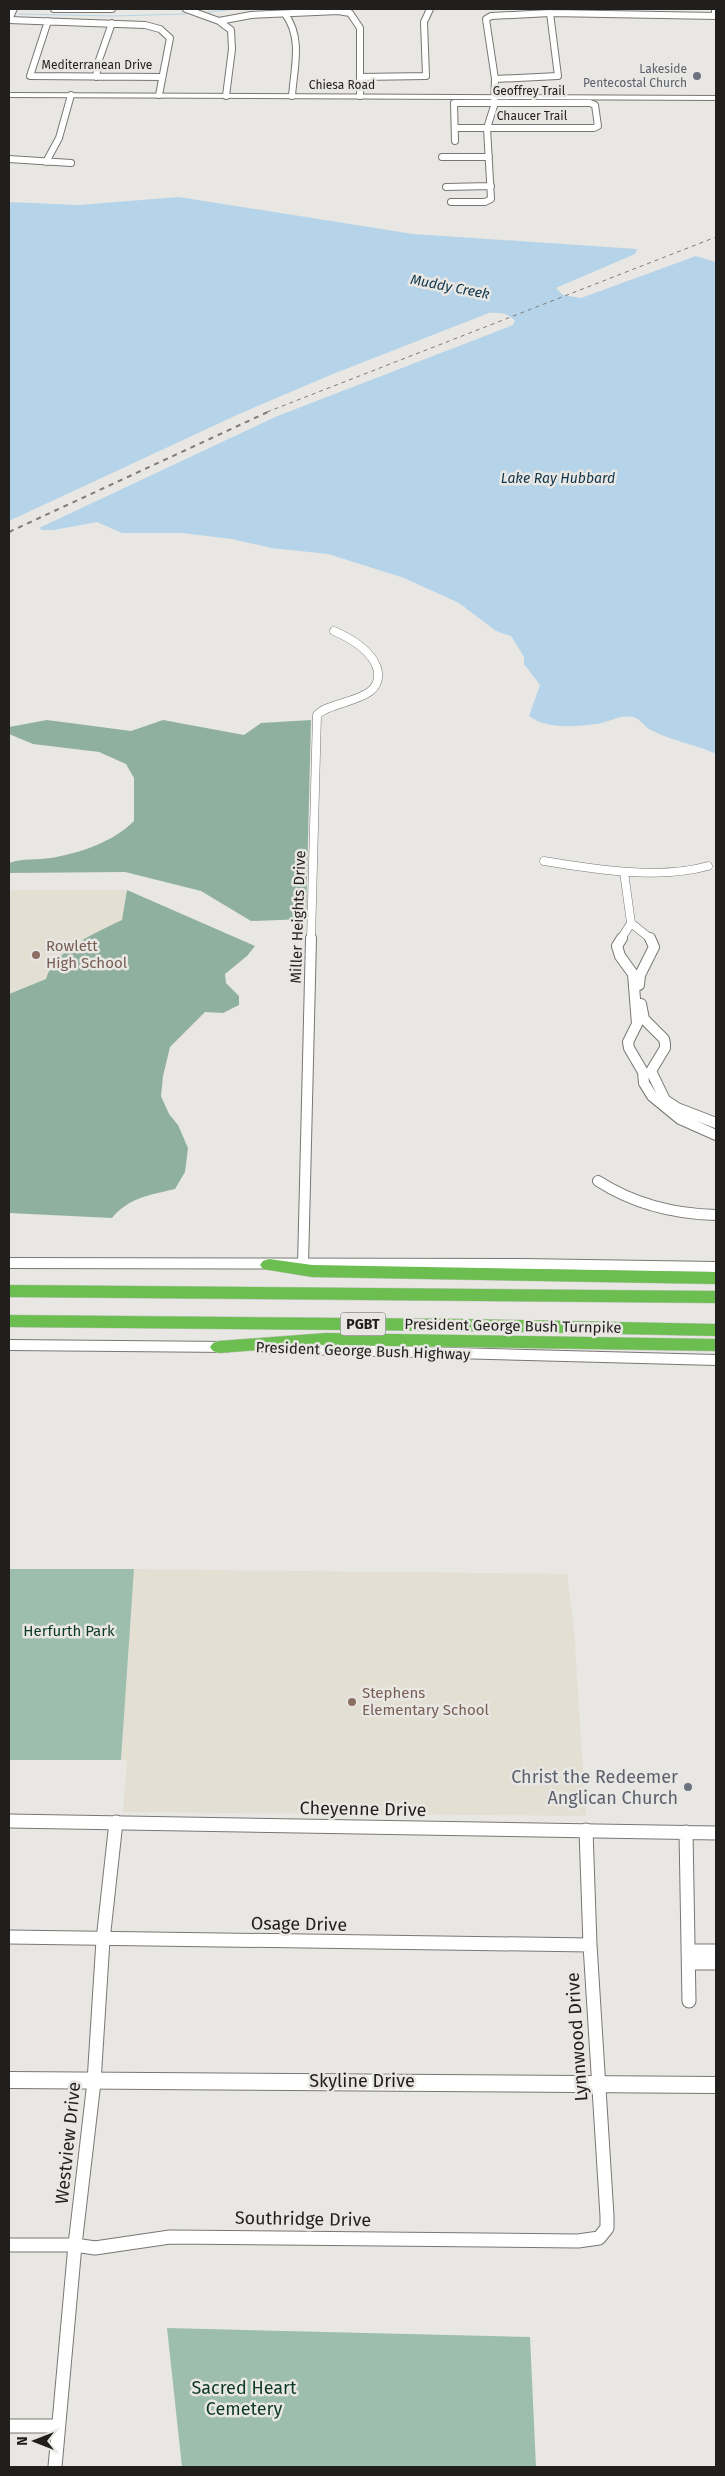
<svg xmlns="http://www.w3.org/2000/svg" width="725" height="2476" font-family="'Fira Sans',sans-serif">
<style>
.built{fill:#e3dfd3}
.green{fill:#9dbeac}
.forest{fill:#90b09f}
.water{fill:#b6d4e9}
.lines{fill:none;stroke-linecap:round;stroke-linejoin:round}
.stream{stroke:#b6d4e9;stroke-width:1}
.street-far3-casing{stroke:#787773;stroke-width:8}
.street-far2-casing{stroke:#787773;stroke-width:9}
.street-far1-casing{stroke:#787773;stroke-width:12}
.street-casing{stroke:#787773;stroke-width:15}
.secondary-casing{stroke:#787773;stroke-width:2}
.highway-casing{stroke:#c5c5c4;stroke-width:1}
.street-far3{stroke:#fff;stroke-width:6}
.street-far2{stroke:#fff;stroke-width:8}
.street-far1{stroke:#fff;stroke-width:10}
.street{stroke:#fff;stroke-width:13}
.secondary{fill:#fff;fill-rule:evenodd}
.highway{fill:#6bbe4f;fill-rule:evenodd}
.rail-far1{stroke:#7d7c79;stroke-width:1;stroke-dasharray:4 4;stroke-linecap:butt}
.rail{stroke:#7d7c79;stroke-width:2;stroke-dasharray:5 5;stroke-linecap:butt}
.worship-dot{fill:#6b7280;stroke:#e9e7e3;stroke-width:2}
.education-dot{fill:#8d6e63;stroke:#e9e7e3;stroke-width:2}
.labels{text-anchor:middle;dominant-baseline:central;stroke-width:5;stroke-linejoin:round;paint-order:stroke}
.far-street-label{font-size:12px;fill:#201f1d;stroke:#e9e7e3}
.far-worship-label{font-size:12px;fill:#5b616d;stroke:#e9e7e3;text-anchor:end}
.far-water-label{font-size:14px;font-style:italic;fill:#0e354c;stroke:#e9e7e3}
.shield{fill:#e9e7e3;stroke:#5c5b58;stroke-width:1}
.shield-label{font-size:14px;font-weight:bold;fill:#201f1d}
.street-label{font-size:15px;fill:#201f1d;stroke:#e9e7e3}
.education-label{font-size:15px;fill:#785e54;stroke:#e9e7e3;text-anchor:start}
.park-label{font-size:15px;fill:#0c3926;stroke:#e9e7e3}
.near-worship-label{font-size:18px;fill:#5b616d;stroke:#e9e7e3;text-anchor:end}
.near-street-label{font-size:18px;fill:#201f1d;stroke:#e9e7e3}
.near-park-label{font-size:18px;fill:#0c3926;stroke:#e9e7e3}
</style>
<rect width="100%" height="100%" fill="#e9e7e3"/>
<path class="built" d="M9 890H127L122 920 79 941 46 979 9 994Z
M134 1569 567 1574 574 1629 586 1816 123 1812 127 1760H121Z"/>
<path class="green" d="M9 1569H134L121 1760H9Z
M167 2328 530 2337 536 2467H182Z"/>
<path class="forest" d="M47 720 131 731 163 720 244 735 261 723 311 720 306 919 251 921 201 891 125 872 9 873V863C22 858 37 860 51 858 80 853 113 842 134 821V778L126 764 99 752 33 744 9 734V727Z
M127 890 255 946 247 956 225 974 226 983 239 996V1005L223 1013 205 1012 170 1047 163 1076 161 1096 169 1114 178 1125 188 1148 185 1172 175 1189C150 1195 128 1198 112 1218L9 1213V994L46 979C54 950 97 932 122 920Z"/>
<path class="water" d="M179 197 413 234 637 249 635 254 556 288 563 295 581 298 696 256 716 262V754C695 744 671 741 651 730 644 727 641 719 633 717 619 714 608 723 596 724 574 727 546 729 529 716L540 685 524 664V657L511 636 496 631 459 603 404 578 328 554 271 548 232 539 182 533H122L97 522 54 530H42L39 528 275 417 513 325 515 321C508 313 499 312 489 313L333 374 239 414 9 521V202L78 205Z"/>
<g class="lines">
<path class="stream" d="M208 12 237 9
M19 14 112 16 186 14"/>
<g class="street-far3-casing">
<path id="street-far3" d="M54 9H112
M186 9 219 21 231 30 232 49 226 96
M285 14C303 38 294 68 292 96
M9 20 145 25 160 29 170 38 159 95
M48 21 30 76 162 77
M219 21 251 15 338 11 350 13 360 28V96
M96 77 99 60 112 23
M360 77 426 76 424 22 430 9
M495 79 558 76 550 13
M455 128H594L598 126 595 105 590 103H454L455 141
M442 157H489
M9 159 71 163
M46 162 59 138 71 95
M446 187 491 186
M451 202H485L491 199 487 128 494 106 495 79 486 19 491 16 550 13 716 16"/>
</g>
<g class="street-far2-casing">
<path id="street-far2" d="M544 861C593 869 659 880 708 866
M631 923 651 939
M311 939 317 715C331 699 387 703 377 668 371 650 350 638 334 631
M621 939 631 923 624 872"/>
</g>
<g class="street-far1-casing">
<path id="street-far1" d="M622 938 617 946 620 956 633 974 637 1024 628 1042 629 1048 643 1072 644 1083 652 1096 680 1119 716 1135
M639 985 640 975 654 947 650 938
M641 1004 644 1019 664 1039 665 1044V1048L651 1071 665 1100 677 1108 716 1123
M598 1181C634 1204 673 1214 716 1215
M303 1265 311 938"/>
</g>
<g class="street-casing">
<path id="street" d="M9 1821 716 1833
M686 1832 689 2001
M9 1937 590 1945
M688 1951H716
M689 1963H716
M9 2245H75L95 2248 170 2237 578 2241 599 2238 607 2228V2216L590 1945 586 1830
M9 2426H58
M55 2467 75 2245 94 2082 103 1940 116 1822"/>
</g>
<g class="secondary-casing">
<path id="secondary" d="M9 9H17L13 18 9 20Z
M712 9H716V15L712 13Z
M9 93 716 96V100L9 97Z
M9 1258 522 1259 716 1262V1272L522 1269 9 1268Z
M9 1340 228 1342 235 1347 228 1352 9 1350Z
M265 1343 716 1355V1365L265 1353 258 1348Z
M9 2072 716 2077V2093L9 2088Z"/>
</g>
<g class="highway-casing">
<path id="highway" d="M269 1259 312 1265 716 1272V1284L312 1277 263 1269 260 1265 263 1261Z
M9 1285 716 1291V1303L9 1297Z
M9 1315 465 1319 716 1324V1336L465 1331 9 1327Z
M326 1333 716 1339V1351L326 1345 219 1353 213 1351 210 1347 213 1343 219 1341Z"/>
</g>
<use href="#street-far3" class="street-far3"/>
<use href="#street-far2" class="street-far2"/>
<use href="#street-far1" class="street-far1"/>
<use href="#street" class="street"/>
<use href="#secondary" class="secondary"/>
<use href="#highway" class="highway"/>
<path class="rail-far1" d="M267 412 716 237"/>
<path class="rail" d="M9 532 270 411"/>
</g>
<g class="worship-dot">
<circle cx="697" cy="76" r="5"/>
<circle cx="688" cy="1787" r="5"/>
</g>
<g class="education-dot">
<circle cx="36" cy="955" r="5"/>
<circle cx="352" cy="1702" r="5"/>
</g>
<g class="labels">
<g class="far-street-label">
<text x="97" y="65">Mediterranean Drive</text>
<text x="342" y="85">Chiesa Road</text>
<text x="529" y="91">Geoffrey Trail</text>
<text x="532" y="116">Chaucer Trail</text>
</g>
<g class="far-worship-label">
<text x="687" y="69">Lakeside<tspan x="687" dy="14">Pentecostal Church</tspan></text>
</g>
<g class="far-water-label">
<text transform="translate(450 287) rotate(11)">Muddy Creek</text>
<text x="558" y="478">Lake Ray Hubbard</text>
</g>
<rect class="shield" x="340.5" y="1312.5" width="45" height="23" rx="4"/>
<g class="shield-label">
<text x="363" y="1324">PGBT</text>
</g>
<g class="street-label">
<text transform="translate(298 917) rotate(-88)">Miller Heights Drive</text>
<text transform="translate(513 1326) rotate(1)">President George Bush Turnpike</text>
<text transform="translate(363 1351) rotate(2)">President George Bush Highway</text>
</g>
<g class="education-label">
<text x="46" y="946">Rowlett<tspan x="46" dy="17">High School</tspan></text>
<text x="362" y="1693">Stephens<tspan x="362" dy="17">Elementary School</tspan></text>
</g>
<g class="park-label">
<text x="69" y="1631">Herfurth Park</text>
</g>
<g class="near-worship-label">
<text x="678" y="1777">Christ the Redeemer<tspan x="678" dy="21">Anglican Church</tspan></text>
</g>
<g class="near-street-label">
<text transform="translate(363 1809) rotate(1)">Cheyenne Drive</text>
<text transform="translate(299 1924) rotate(1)">Osage Drive</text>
<text transform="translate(577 2037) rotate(-94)">Lynnwood Drive</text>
<text x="362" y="2081">Skyline Drive</text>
<text transform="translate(68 2143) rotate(-84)">Westview Drive</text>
<text transform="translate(303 2219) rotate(1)">Southridge Drive</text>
</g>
<g class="near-park-label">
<text x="244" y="2388">Sacred Heart<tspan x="244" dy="21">Cemetery</tspan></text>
</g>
</g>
<rect width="725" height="2476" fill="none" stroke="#201f1d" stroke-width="20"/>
<g transform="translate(35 2441) rotate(270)" stroke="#e9e7e3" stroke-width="4" paint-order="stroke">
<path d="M0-4L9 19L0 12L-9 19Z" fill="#201f1d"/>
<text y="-8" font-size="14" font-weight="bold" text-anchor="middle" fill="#201f1d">N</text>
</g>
</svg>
